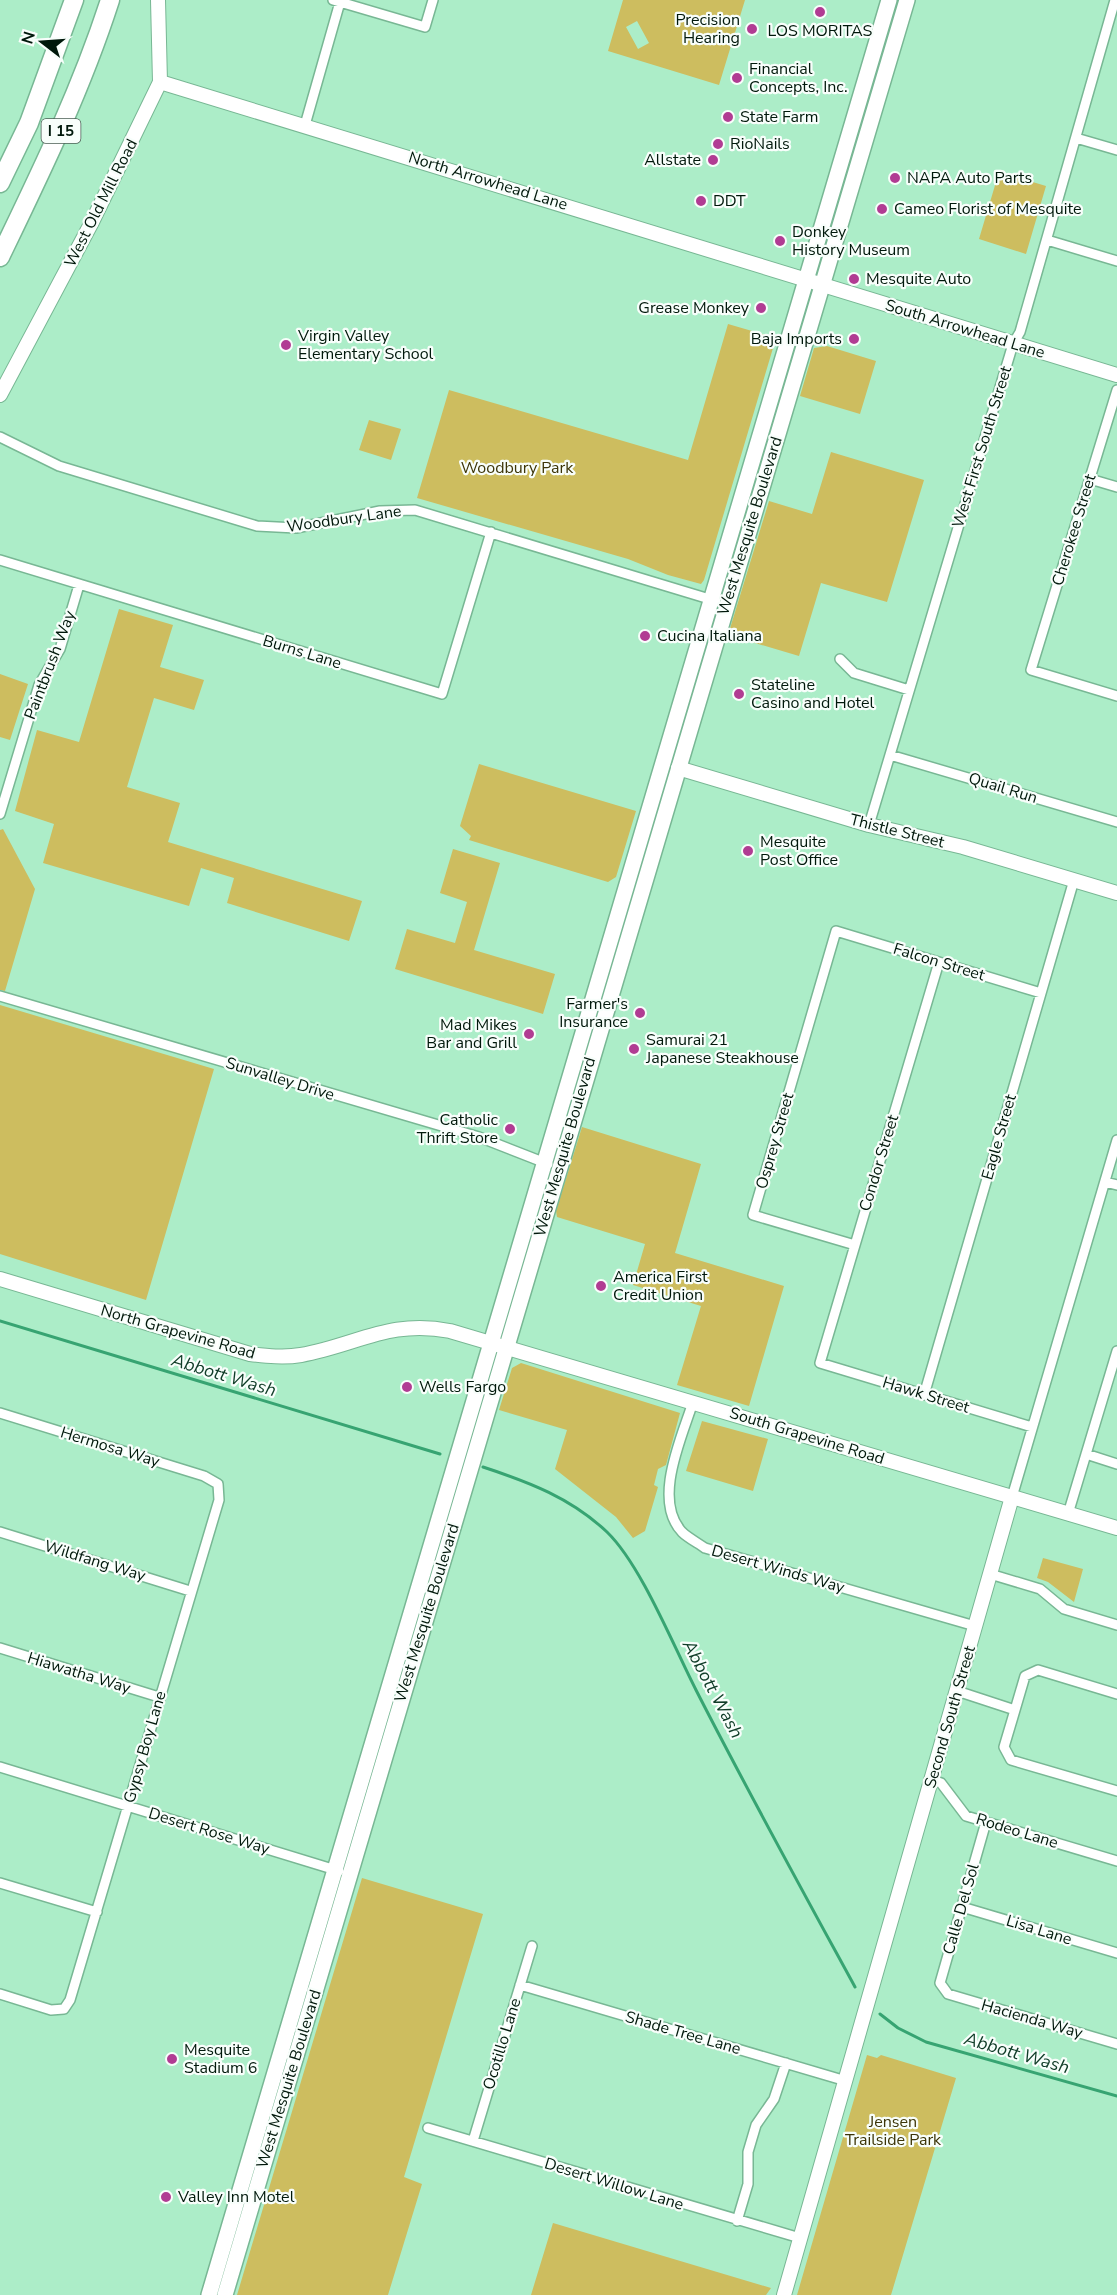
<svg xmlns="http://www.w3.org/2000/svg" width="1117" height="2295" font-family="'Nunito Sans',sans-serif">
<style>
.green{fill:#cdbd5f;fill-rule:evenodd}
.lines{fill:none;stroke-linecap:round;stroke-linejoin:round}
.stream{stroke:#37a472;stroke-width:3}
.street-casing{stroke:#78b794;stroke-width:12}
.secondary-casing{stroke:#78b794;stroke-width:16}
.primary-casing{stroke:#78b794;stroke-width:18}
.highway-casing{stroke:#78b794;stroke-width:21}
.street{stroke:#fff;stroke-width:9}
.secondary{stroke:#fff;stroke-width:14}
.primary{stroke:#fff;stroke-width:15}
.highway{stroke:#fff;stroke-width:18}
.poi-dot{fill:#b13c93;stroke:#f8fefb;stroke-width:2}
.labels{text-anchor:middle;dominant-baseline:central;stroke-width:4.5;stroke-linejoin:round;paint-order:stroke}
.shield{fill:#f8fefb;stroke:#4a5d53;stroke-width:1.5}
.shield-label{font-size:15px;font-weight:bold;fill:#00180b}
.poi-label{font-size:16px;fill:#00180b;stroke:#f8fefb;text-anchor:start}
.street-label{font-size:16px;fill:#00180b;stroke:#f8fefb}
.park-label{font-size:16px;fill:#3d3508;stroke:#f8fefb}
.water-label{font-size:18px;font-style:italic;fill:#103d28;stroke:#f8fefb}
</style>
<rect width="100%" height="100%" fill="#acedc8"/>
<path class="green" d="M623 0H745L719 85 608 51ZM637 21 649 43 638 49 626 27Z
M999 172 1046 186 1026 254 979 239Z
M728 324 776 338 704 580 701 584 668 575 628 559 417 498 449 390 688 460Z
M827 346 876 361 860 414 800 396 814 348Z
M369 420 401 429 391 460 359 450Z
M831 452 924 480 887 602 821 583 799 656 728 635 769 501 812 514Z
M119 609 173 625 160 667 204 680 194 710 154 698 127 787 180 803 168 842 362 901 349 941 227 903 234 878 201 868 189 906 43 863 54 824 15 811 37 730 79 742Z
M0 674 28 684 10 740 0 737Z
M479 764 636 811 616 877 608 882 469 840 471 836 460 826Z
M3 829 35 889 5 991 0 990V830Z
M453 849 500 863 474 950 555 974 543 1014 395 969 407 929 455 943 467 902 440 893Z
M0 1005 214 1069 146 1300 0 1254Z
M582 1127 701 1164 675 1253 784 1286 749 1406 677 1385 701 1306 633 1285 645 1244 557 1217 556 1211Z
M521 1363 680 1413 666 1465 658 1469 654 1485 658 1487 645 1531 633 1538 616 1517 555 1469 567 1430 499 1410 512 1368Z
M702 1421 768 1439 753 1491 686 1471Z
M1043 1558 1083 1569 1074 1602 1048 1582 1037 1578Z
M362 1878 483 1914 404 2177 422 2184 388 2295H237Z
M867 2055 877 2058 881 2055 956 2078 891 2295H797Z
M553 2223 771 2288 766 2295H531Z"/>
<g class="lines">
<path class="stream" d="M0 1321 440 1454
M483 1467C529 1482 571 1498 607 1532 641 1565 673 1645 696 1690 747 1790 801 1888 855 1987
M880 2014 898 2028 926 2042 1117 2096"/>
<g class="street-casing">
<path id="street" d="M333 0 425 27 433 0
M305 125 340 2
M1076 138 1117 150
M1047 240 1117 261
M1117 390 1031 670 1117 696
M0 437 59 466 257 526 296 528 380 511 415 510 716 601
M1090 479 1117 487
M0 560 442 694 491 532
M840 659 854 673 909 690
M890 755 1117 822
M0 814 39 685 60 649 79 585
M869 825 1013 344 1020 332 1115 0
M939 962 820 1363 1032 1427
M0 996 479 1137 548 1164
M1105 1182 1117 1185
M855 1245 753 1215 836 931 1041 993
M924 1395 1074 880
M693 1402C682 1437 652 1500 682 1532 688 1538 698 1543 705 1548L975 1626
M0 1413 204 1476 218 1484 219 1500 70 2000 64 2009 51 2010 0 1994
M1086 1454 1117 1464
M1012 1497 1117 1140
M1068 1514 1117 1351
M0 1532 190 1591
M990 1574 1040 1589 1064 1609 1117 1625
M0 1648 159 1697
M957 1691 1015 1710 1025 1676 1038 1670 1117 1694
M1015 1710 1004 1747 1011 1760 1117 1791
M0 1767 339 1871
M932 1780 941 1783 966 1816 1117 1861
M986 1822 940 1983 948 1994 1117 2044
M0 1883 97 1912
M962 1907 1117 1953
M520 1985 846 2081
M428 2128 800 2238
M473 2141 532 1946
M737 2221 748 2184V2152L756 2125 774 2099 786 2063"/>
</g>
<g class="secondary-casing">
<path id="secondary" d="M160 82 1117 375
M0 395 92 222 160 82 158 0
M678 768 869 825 963 847 1117 893
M0 1279 250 1354C267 1356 284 1358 301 1355 357 1345 390 1319 450 1331L1117 1528
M784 2295 1012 1497"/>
</g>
<g class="primary-casing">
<path id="primary" d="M209 2295 889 0
M225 2295 907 0"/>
</g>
<g class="highway-casing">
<path id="highway" d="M0 183 29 123 74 0
M0 257C41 172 81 90 110 0"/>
</g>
<use href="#street" class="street"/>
<use href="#secondary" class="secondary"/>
<use href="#primary" class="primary"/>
<use href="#highway" class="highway"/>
</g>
<g class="poi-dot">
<circle cx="820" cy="12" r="6"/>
<circle cx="752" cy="29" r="6"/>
<circle cx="737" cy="78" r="6"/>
<circle cx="728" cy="117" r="6"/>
<circle cx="718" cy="144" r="6"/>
<circle cx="713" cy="160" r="6"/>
<circle cx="895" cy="178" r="6"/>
<circle cx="701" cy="201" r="6"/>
<circle cx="882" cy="209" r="6"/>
<circle cx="780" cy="241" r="6"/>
<circle cx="854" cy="279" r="6"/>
<circle cx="761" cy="308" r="6"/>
<circle cx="854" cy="339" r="6"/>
<circle cx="286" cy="345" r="6"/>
<circle cx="645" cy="636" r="6"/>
<circle cx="739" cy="694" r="6"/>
<circle cx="748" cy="851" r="6"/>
<circle cx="640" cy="1013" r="6"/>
<circle cx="529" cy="1034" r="6"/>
<circle cx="634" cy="1049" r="6"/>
<circle cx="510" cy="1129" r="6"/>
<circle cx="601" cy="1286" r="6"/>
<circle cx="407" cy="1387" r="6"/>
<circle cx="172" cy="2059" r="6"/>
<circle cx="166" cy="2197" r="6"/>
</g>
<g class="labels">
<rect class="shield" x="41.5" y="119" width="39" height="24" rx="4.5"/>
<g class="shield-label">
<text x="61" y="131">I 15</text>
</g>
<g class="poi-label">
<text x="740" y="20" text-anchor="end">Precision<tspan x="740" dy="18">Hearing</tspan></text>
<text x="820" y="31" text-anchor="middle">LOS MORITAS</text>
<text x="749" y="69">Financial<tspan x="749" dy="18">Concepts, Inc.</tspan></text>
<text x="740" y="117">State Farm</text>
<text x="730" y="144">RioNails</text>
<text x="701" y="160" text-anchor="end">Allstate</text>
<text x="907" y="178">NAPA Auto Parts</text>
<text x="713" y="201">DDT</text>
<text x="894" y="209">Cameo Florist of Mesquite</text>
<text x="792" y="232">Donkey<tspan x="792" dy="18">History Museum</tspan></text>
<text x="866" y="279">Mesquite Auto</text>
<text x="749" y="308" text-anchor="end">Grease Monkey</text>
<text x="298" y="336">Virgin Valley<tspan x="298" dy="18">Elementary School</tspan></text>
<text x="842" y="339" text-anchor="end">Baja Imports</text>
<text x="657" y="636">Cucina Italiana</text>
<text x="751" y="685">Stateline<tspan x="751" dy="18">Casino and Hotel</tspan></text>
<text x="760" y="842">Mesquite<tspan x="760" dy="18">Post Office</tspan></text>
<text x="628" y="1004" text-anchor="end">Farmer's<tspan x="628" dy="18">Insurance</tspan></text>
<text x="517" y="1025" text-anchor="end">Mad Mikes<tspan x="517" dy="18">Bar and Grill</tspan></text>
<text x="646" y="1040">Samurai 21<tspan x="646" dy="18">Japanese Steakhouse</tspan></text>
<text x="498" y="1120" text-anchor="end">Catholic<tspan x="498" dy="18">Thrift Store</tspan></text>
<text x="613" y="1277">America First<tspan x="613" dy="18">Credit Union</tspan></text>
<text x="419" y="1387">Wells Fargo</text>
<text x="184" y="2050">Mesquite<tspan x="184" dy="18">Stadium 6</tspan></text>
<text x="178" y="2197">Valley Inn Motel</text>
</g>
<g class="street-label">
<text transform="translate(488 181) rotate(17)">North Arrowhead Lane</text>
<text transform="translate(101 203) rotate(-63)">West Old Mill Road</text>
<text transform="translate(965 329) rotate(17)">South Arrowhead Lane</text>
<text transform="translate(982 447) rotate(-73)">West First South Street</text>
<text transform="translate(344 519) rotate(-8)">Woodbury Lane</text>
<text transform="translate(750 526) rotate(-73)">West Mesquite Boulevard</text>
<text transform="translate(1074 530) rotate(-73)">Cherokee Street</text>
<text transform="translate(302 652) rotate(17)">Burns Lane</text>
<text transform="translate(50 665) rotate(-69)">Paintbrush Way</text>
<text transform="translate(1003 788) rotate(17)">Quail Run</text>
<text transform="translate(897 831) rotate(14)">Thistle Street</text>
<text transform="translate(939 962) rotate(17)">Falcon Street</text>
<text transform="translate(280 1079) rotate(17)">Sunvalley Drive</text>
<text transform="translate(999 1137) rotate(-74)">Eagle Street</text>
<text transform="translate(775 1141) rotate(-74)">Osprey Street</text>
<text transform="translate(565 1147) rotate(-74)">West Mesquite Boulevard</text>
<text transform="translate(879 1163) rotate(-73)">Condor Street</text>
<text transform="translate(178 1332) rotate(16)">North Grapevine Road</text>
<text transform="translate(926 1395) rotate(17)">Hawk Street</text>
<text transform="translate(807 1436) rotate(17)">South Grapevine Road</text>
<text transform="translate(110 1447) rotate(17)">Hermosa Way</text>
<text transform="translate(95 1561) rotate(17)">Wildfang Way</text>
<text transform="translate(778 1569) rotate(16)">Desert Winds Way</text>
<text transform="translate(427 1613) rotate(-73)">West Mesquite Boulevard</text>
<text transform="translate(79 1673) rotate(17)">Hiawatha Way</text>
<text transform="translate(950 1717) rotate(-74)">Second South Street</text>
<text transform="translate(145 1747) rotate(-74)">Gypsy Boy Lane</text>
<text transform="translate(209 1831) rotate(17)">Desert Rose Way</text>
<text transform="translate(1017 1831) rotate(17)">Rodeo Lane</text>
<text transform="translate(961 1909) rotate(-74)">Calle Del Sol</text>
<text transform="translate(1039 1930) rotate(17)">Lisa Lane</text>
<text transform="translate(1032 2019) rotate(16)">Hacienda Way</text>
<text transform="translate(683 2033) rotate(16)">Shade Tree Lane</text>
<text transform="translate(502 2044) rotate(-73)">Ocotillo Lane</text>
<text transform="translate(289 2079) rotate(-73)">West Mesquite Boulevard</text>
<text transform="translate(614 2184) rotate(17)">Desert Willow Lane</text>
</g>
<g class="park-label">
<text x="517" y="468">Woodbury Park</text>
<text x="893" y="2122">Jensen<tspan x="893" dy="18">Trailside Park</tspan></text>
</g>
<g class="water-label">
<text transform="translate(224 1375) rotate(17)">Abbott Wash</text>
<text transform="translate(713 1689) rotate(62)">Abbott Wash</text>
<text transform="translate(1017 2053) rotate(16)">Abbott Wash</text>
</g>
</g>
<g transform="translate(42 42) rotate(287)" stroke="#f8fefb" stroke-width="4.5" paint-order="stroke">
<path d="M0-4.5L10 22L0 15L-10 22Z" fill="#00180b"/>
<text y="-9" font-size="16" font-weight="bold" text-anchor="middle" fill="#00180b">N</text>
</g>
</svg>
